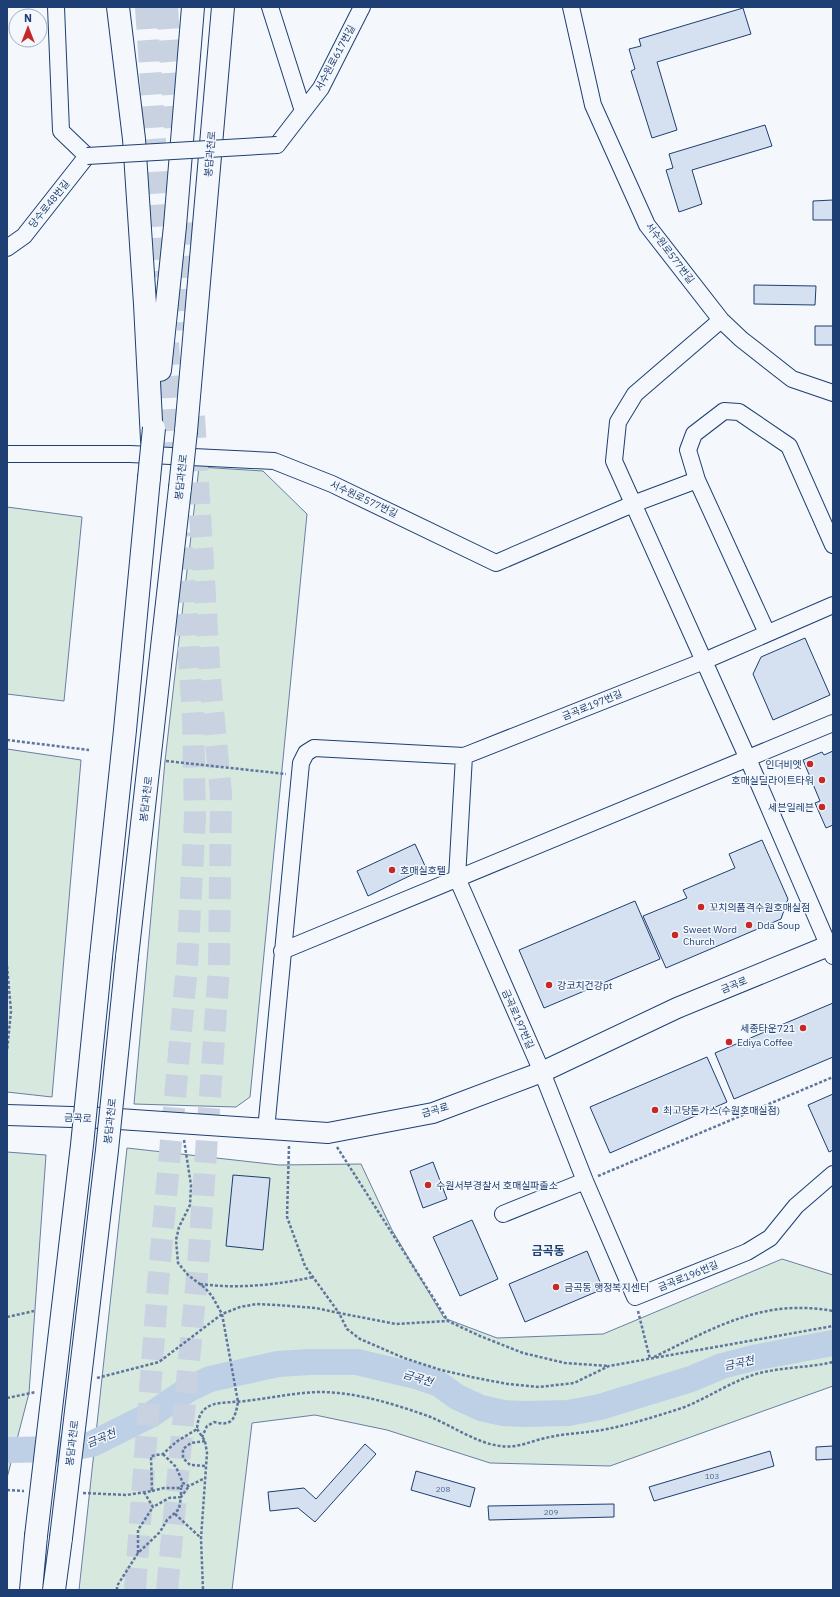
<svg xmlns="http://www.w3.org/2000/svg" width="840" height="1597" font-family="'IBM Plex Sans','Noto Sans KR',sans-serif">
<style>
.green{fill:#d7e8df;stroke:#687fa3}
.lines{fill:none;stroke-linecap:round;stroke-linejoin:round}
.river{stroke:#bed0e5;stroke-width:26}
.building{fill:#d5e0f0;stroke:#1d3f73}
.highway-tunnel{stroke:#c9d2e0;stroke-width:22;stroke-dasharray:22 11;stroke-linecap:butt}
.minor-casing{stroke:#1d3f73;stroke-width:18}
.major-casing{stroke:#1d3f73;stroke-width:22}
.highway-casing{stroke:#1d3f73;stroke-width:24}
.path{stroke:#5e769c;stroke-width:2.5;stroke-dasharray:3 2;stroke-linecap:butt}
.minor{stroke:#f4f7fb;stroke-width:16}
.major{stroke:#f4f7fb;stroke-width:20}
.highway{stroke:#f4f7fb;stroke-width:22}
.minor-bridge-casing{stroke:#1d3f73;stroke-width:18;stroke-linecap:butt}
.highway-bridge-casing{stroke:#1d3f73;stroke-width:24;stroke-linecap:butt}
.minor-bridge{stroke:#f4f7fb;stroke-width:16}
.highway-bridge{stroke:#f4f7fb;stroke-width:22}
.poi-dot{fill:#c62828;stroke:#f4f7fb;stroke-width:1.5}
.labels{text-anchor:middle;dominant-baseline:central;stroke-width:3;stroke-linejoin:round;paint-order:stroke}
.number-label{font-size:8px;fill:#4b6792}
.street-label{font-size:10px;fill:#1d3f73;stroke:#f4f7fb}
.poi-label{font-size:10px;fill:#1d3f73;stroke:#f4f7fb;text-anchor:start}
.water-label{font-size:11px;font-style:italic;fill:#1d3f73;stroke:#f4f7fb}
.quarter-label{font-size:12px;font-weight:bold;fill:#1d3f73;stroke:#f4f7fb}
</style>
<rect width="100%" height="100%" fill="#f4f7fb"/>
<path class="green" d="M199 467 263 471 307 514 250 1097 236 1107 134 1104 165 761Z
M7 507 82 517 64 701 7 694Z
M7 749 81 760 52 1097 7 1092Z
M127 1148 279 1165 361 1164 392 1230 444 1318 497 1338 603 1334 782 1259 833 1275V1386L610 1466 490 1463 387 1430 315 1415 252 1423 232 1590H79Z
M7 1152 46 1155 29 1393 7 1478Z"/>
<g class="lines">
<path class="river" d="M7 1450 65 1449 92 1444 152 1414 189 1389 210 1379 278 1364 309 1362H357L416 1376 439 1384 457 1397 481 1408 503 1413 524 1414 568 1413 600 1407 691 1379 722 1366 753 1358 833 1343"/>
</g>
<path class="building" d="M743 8 751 34 657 62 677 130 652 138 631 71 635 69 629 49 641 46 639 39Z
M765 125 772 146 692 170 702 204 679 212 666 170 673 168 669 154Z
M833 200V220H813V201Z
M754 285 816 286 815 305 754 304Z
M815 326H833V345H815Z
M805 638 830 695 773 720 753 674 761 657Z
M833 751V825L826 828 815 803 820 801 803 760 822 752 824 755Z
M762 840 788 899 781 919 666 968 643 916 687 898 683 890 735 868 729 854Z
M415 844 426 868 368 896 357 871Z
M635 901 660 959 544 1008 519 950Z
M833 1003V1057L734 1099 715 1053Z
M707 1057 727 1102 610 1153 590 1107Z
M833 1094V1150L829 1152 808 1105Z
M433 1162 447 1199 423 1208 410 1171Z
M233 1175 270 1178 263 1250 226 1246Z
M472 1220 498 1279 460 1296 433 1237Z
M587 1251 603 1289 525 1322 509 1284Z
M365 1444 376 1454 315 1522 298 1508 270 1511 268 1492 304 1488 316 1499Z
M833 1446V1459L816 1460V1447Z
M770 1451 774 1466 654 1501 649 1487Z
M416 1471 475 1488 470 1507 411 1490Z
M614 1504V1517L489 1520 488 1506Z"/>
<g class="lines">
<path class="highway-tunnel" d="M146 7 164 277
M167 7 176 137
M181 223 188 330
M168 343 176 467
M135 1590 158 1284 187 965 195 818 193 718 181 533
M167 1590 198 1266 219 968 221 794 210 679 194 416"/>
<g class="minor-casing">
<path id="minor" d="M270 7 303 111
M571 7 593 105 647 225 721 320 741 339 792 379 833 393
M277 145 321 88 362 7
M7 248 24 236 87 156 61 131 56 7
M721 320 635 394 618 422 614 461 748 759 833 956
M7 454H130L274 461 332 484 496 563 633 504 697 480
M767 633 697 480 688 450 694 434 724 411 739 412 789 446 833 545
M464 756 457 878 542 1072 585 1181 635 1297 747 1252 770 1238 796 1206 833 1174
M282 951 833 723
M266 1130 301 763 306 753 314 748 464 756 704 661 833 605
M503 1214 585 1181"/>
</g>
<g class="major-casing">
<path id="major" d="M7 1115 104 1118 328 1133 433 1113 542 1072 677 1008 833 944"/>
</g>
<g class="highway-casing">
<path id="highway" d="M118 7 134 139 145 304 152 440
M160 370 175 226 193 7
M186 431 223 7
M101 957 125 730 149 478
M127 957 180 488
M31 1590 36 1536
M54 1590 61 1538"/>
</g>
<path class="path" d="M7 740 89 750
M166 761 286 774
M7 966 11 1011 7 1051
M184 1140 191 1185 190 1205 179 1227 176 1240 178 1263 188 1275 205 1288 212 1296 222 1314 238 1402C235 1418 233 1427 214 1422L207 1426 202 1437
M289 1146 287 1217 305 1266 339 1313 396 1324 447 1321
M337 1147 448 1321 480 1336 523 1353 565 1363 609 1366
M598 1176 833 1077
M200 1284C238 1289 276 1285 313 1277
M638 1311 650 1359
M7 1317 34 1311
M654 1357C714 1328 763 1298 833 1311
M97 1378 159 1362 222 1314 240 1307 257 1304 277 1305 316 1308 339 1313 347 1329 360 1339 404 1358 441 1370 476 1378 508 1384 539 1387 574 1383 609 1366 833 1326
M7 1398 36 1392
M197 1429 205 1441 207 1453 201 1538 203 1590
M205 1441 191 1443 183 1449V1458L190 1465 206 1466
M163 1454 176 1467 183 1483 189 1486 205 1478
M7 1490 24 1491
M152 1491 164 1488H181L183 1483
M144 1492 153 1507 169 1498 181 1497V1488
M83 1493 127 1495 152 1491 151 1456 163 1454 176 1442 197 1429C199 1398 222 1404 245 1401 271 1398 297 1392 323 1392 359 1393 394 1404 428 1416 451 1425 476 1443 500 1446 517 1449 533 1440 550 1437 568 1433 588 1433 607 1429 632 1424 657 1416 682 1408 708 1398 730 1382 756 1374 781 1367 808 1368 833 1362
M175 1514 201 1538
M138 1553V1530L153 1507
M117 1590V1586L138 1553 160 1532 167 1520 179 1509 181 1497 189 1486"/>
<use href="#minor" class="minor"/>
<use href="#major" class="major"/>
<use href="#highway" class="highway"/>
<g class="minor-bridge-casing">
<path id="minor-bridge" d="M87 156 277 145"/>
</g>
<g class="highway-bridge-casing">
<path id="highway-bridge" d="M149 478 154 428
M180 488 186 431
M36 1536 82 1145 101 957
M61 1538 107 1150 127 957"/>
</g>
<use href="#minor-bridge" class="minor-bridge"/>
<use href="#highway-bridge" class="highway-bridge"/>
</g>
<g class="poi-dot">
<circle cx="810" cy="764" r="4"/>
<circle cx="822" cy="780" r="4"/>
<circle cx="822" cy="807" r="4"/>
<circle cx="392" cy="870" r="4"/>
<circle cx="701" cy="907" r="4"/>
<circle cx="749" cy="925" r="4"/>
<circle cx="675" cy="935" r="4"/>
<circle cx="549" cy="985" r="4"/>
<circle cx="803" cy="1028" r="4"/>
<circle cx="729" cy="1042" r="4"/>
<circle cx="655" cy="1110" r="4"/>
<circle cx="428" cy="1185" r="4"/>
<circle cx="556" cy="1287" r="4"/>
</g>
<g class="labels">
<g class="number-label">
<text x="712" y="1476">103</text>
<text x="443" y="1489">208</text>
<text x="551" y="1512">209</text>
</g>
<g class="street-label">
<text transform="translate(335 58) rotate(-62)">서수원로617번길</text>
<text transform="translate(210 154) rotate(-85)">봉담과천로</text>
<text transform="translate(49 204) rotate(-51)">당수로48번길</text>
<text transform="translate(670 253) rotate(53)">서수원로577번길</text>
<text transform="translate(181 477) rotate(-84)">봉담과천로</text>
<text transform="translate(364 499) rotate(25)">서수원로577번길</text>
<text transform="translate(592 705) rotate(-22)">금곡로197번길</text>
<text transform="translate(146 799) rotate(-83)">봉담과천로</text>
<text transform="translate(734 985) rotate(-22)">금곡로</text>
<text transform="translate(518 1019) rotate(66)">금곡로197번길</text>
<text transform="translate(435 1110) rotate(-16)">금곡로</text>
<text transform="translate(78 1118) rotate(2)">금곡로</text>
<text transform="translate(110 1121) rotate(-84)">봉담과천로</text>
<text transform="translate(688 1276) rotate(-22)">금곡로196번길</text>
<text transform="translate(72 1443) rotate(-83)">봉담과천로</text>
</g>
<g class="poi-label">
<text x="802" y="764" text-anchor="end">인더비엣</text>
<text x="814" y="780" text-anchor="end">호매실딜라이트타워</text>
<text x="814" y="807" text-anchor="end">세븐일레븐</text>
<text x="400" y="870">호매실호텔</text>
<text x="709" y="907">꼬치의품격수원호매실점</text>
<text x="757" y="925">Dda Soup</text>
<text x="683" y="929">Sweet Word<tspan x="683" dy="12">Church</tspan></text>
<text x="557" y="985">강코치건강pt</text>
<text x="795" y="1028" text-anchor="end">세종타운721</text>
<text x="737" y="1042">Ediya Coffee</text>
<text x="663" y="1110">최고당돈가스(수원호매실점)</text>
<text x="436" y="1185">수원서부경찰서 호매실파출소</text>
<text x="564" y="1287">금곡동 행정복지센터</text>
</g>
<g class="water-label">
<text transform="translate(739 1363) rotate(-13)">금곡천</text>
<text transform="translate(418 1378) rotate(17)">금곡천</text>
<text transform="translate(101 1438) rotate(-22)">금곡천</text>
</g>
<g class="quarter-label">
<text x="548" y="1250">금곡동</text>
</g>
</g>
<rect width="840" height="1597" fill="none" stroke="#1d3f73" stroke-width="16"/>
<g transform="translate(28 28)"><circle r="19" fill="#f4f7fb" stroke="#9eadc5"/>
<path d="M0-3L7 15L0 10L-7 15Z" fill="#c62828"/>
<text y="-6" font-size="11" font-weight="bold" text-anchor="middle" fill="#1d3f73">N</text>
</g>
</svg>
